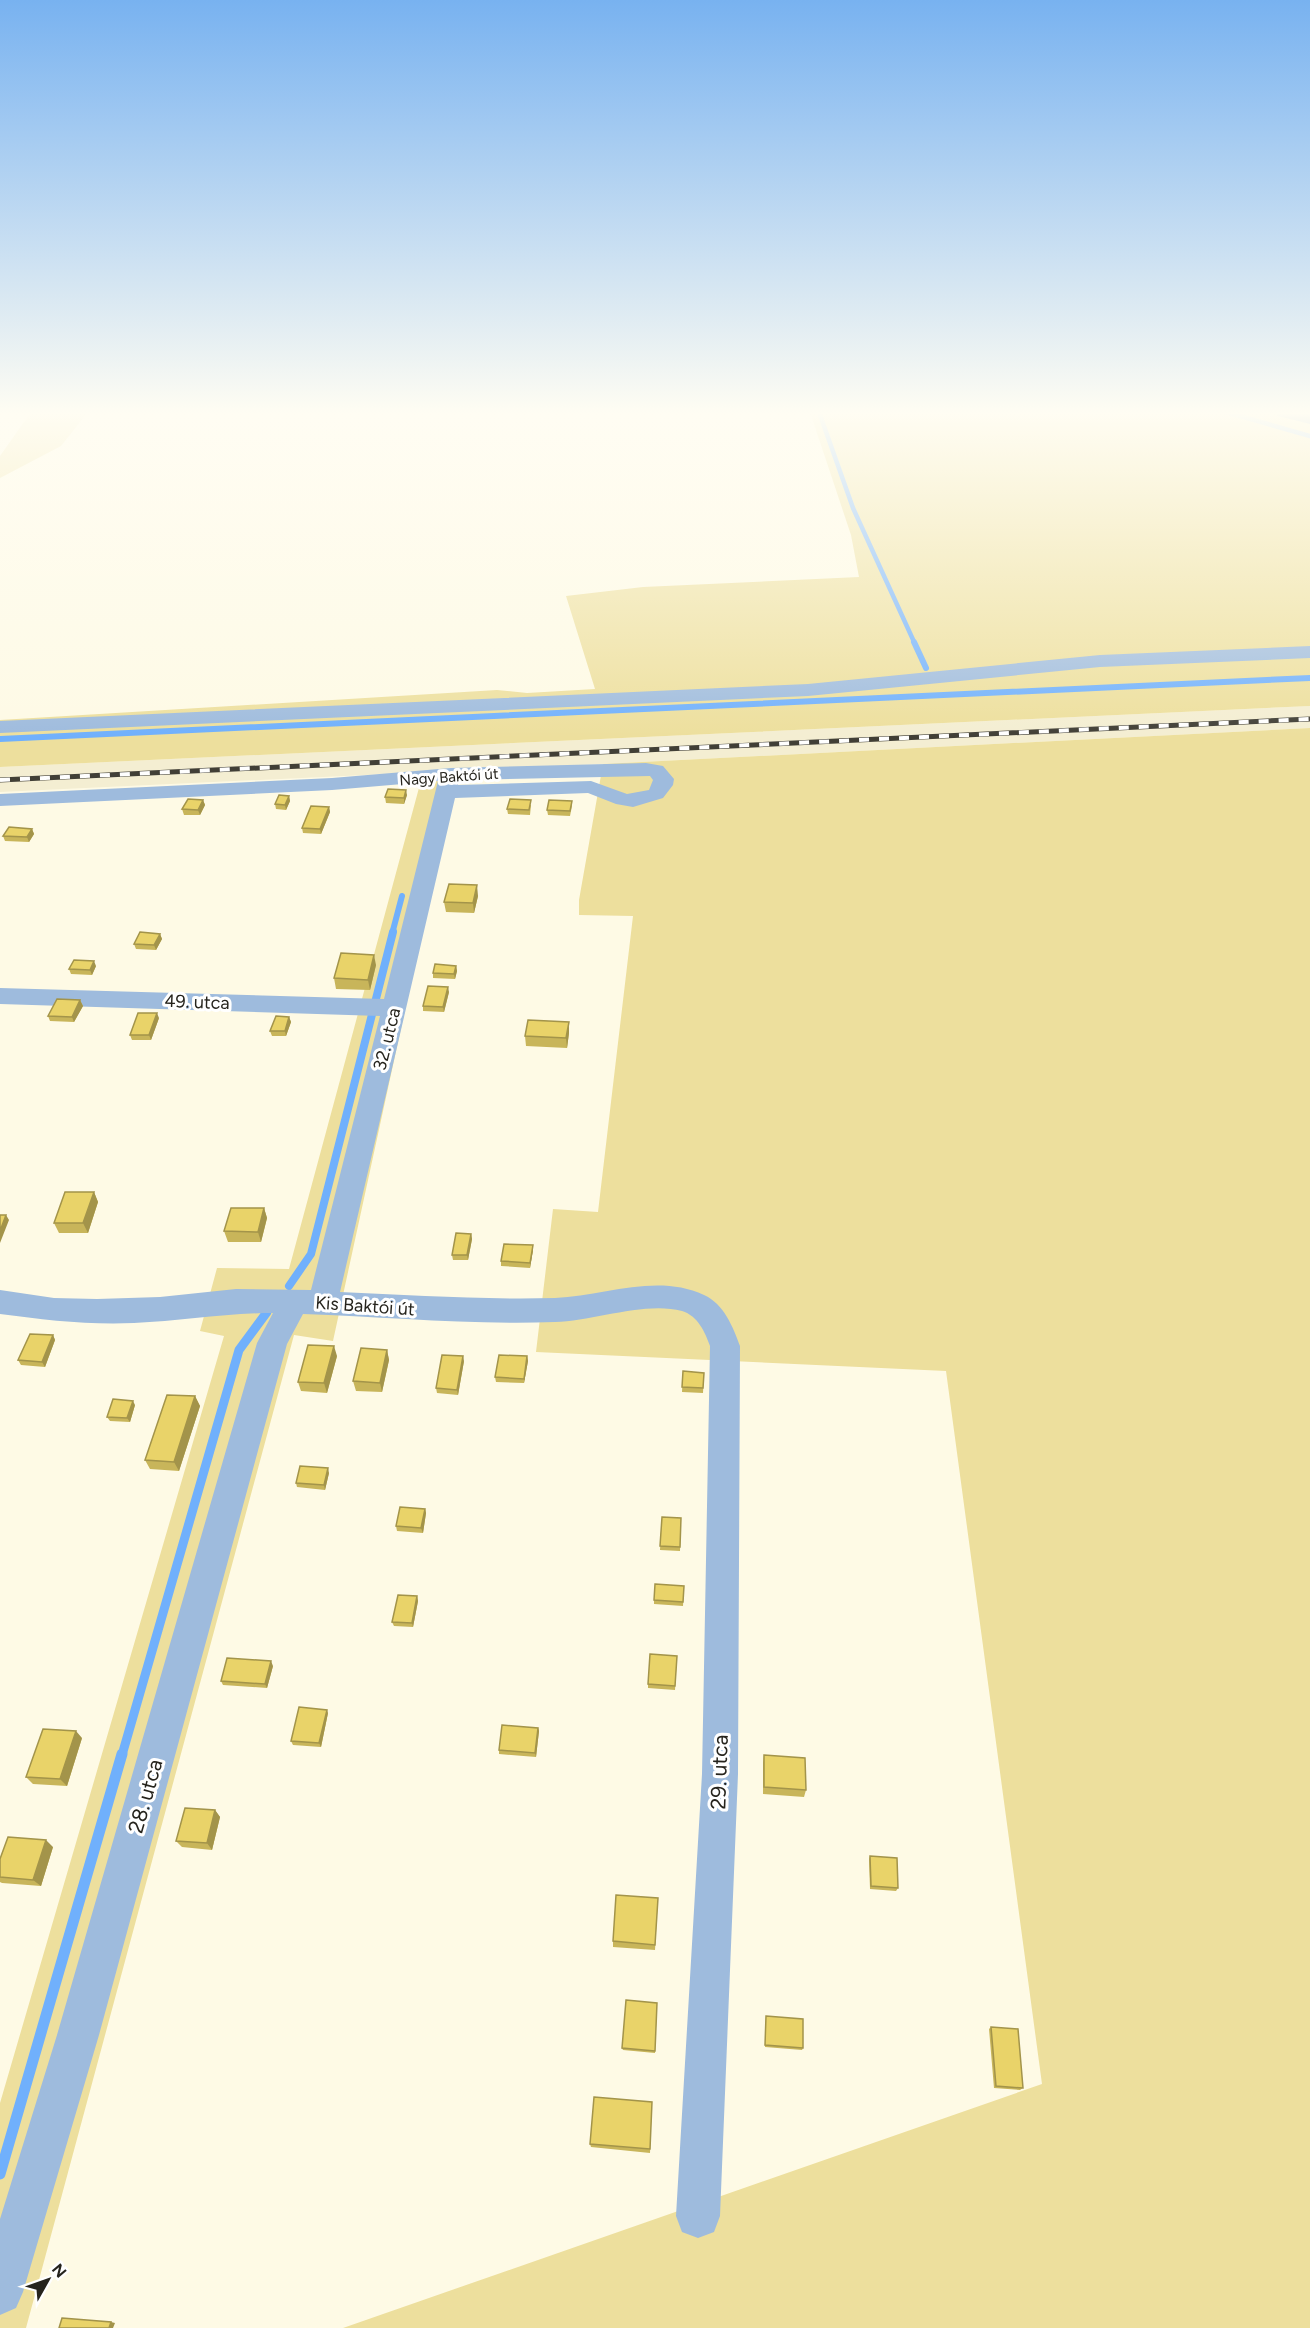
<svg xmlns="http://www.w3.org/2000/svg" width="1310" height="2328" font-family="Figtree,sans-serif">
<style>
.built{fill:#f4eed2}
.green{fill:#eddf9d}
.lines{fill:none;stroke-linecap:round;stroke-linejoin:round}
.stream-far4{stroke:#70b0fc;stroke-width:4.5}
.stream-far3{stroke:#70b0fc;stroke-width:6}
.stream-far2{stroke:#70b0fc;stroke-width:8}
.stream-far1{stroke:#70b0fc;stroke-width:9}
.stream{stroke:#70b0fc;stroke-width:11}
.street{fill:#9ebbdd;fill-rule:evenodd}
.highway{fill:#2f6fb5;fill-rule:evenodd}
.rail-casing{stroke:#413f36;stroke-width:5}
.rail{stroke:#fff;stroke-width:4;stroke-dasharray:10;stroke-linecap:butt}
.wall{fill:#c8b55a}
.shaded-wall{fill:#a3944a}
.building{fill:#e9d369;stroke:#a3944a;stroke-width:1.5}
.labels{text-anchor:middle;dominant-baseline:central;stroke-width:6;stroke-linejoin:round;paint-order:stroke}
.far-street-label{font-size:15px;fill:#26241d;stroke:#fff}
.street-label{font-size:18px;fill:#26241d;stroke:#fff}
.near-street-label{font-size:21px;fill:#26241d;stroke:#fff}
</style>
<rect width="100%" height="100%" fill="#fefae5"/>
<path class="built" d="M1310 706V728L603 764 0 792V767Z"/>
<path class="green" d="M31 412H88L61 446 0 478V456Z
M810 412H1310V706L0 767V720L497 690 527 693 595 689 566 596 643 587 859 577 851 535Z
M1310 728V2328H343L1042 2084 946 1371 536 1352 553 1209 598 1212 633 916 579 915V900L603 764Z
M457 771 333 1341 294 1335 26 2328H0V2103L224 1336 200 1331 217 1268 289 1269 423 773Z"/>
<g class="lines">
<path class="stream-far4" d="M819 412 853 508 915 644
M1226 412 1310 436"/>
<path class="stream-far3" d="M914 642 926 668
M0 739 1310 678
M392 934 402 896"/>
<path class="stream-far2" d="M289 1286 311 1254 393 932"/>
<path class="stream-far1" d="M122 1755 239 1350 267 1312"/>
<path class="stream" d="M0 2174 122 1754"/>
<path class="street" d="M1310 646V658L1100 667 808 696 0 733V721L808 684 1100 655Z
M646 763 663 766 674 779 673 785 663 798 633 807 616 804 588 793 455 798 340 1292C412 1295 483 1300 555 1298 604 1296 657 1273 704 1295 724 1304 733 1327 740 1346L738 1774 720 2216 714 2232 698 2238 682 2232 676 2216 702 1774 710 1346C705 1332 698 1316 682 1311 645 1301 594 1321 555 1322 471 1325 387 1317 303 1314L287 1344 99 2035 23 2292 16 2308 0 2315V2219L57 2035 257 1343 273 1313C226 1313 181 1321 134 1323 88 1325 45 1320 0 1314V1290L54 1298 97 1299 160 1297 236 1289 311 1290 380 1016 0 1004V988L384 999 438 781 332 790 0 806V794L332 778 451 768ZM650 776 653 780 649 790 627 794 591 781 458 785 459 780Z"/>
<path class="highway" d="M1275 412 1310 413V424L1278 416Z"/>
<g class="rail-casing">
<path id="rail" d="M0 780 1310 719"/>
</g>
<use href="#rail" class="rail"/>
</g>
<path class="wall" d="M407 795 404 804 386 803 385 797Z
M289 796 290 801 286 810 276 809 275 804Z
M203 800 205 805 200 815H184L182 809Z
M572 801V806L570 816 548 815 547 810Z
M531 805 530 815 508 814 507 809Z
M329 807 330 812 321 834 303 833 302 828Z
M32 829 34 834 29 842 5 841 3 836Z
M478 896 474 913 446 912 444 902Z
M160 934 162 939 156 950 136 949 134 944Z
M376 965 370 990 336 989 334 978Z
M96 966 92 975 71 974 69 969Z
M456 966 457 971 455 979 433 978V973Z
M449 992 444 1012 423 1011V1006Z
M80 1000 83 1006 74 1022 50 1021 48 1016Z
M289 1017 291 1022 286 1036H272L270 1031Z
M159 1018 151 1040H132L130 1035Z
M569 1022V1033L567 1048 526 1046 525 1036Z
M94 1192 98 1202 88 1233H59L54 1223Z
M264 1208 267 1218 261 1242H228L224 1231Z
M471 1234 472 1239 468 1260H453L452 1255Z
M533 1250 530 1268 501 1266V1261Z
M53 1335 55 1340 45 1367 21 1365 18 1360Z
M387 1350 389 1360 382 1392 356 1391 353 1381Z
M337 1356 327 1393 301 1391 298 1382Z
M527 1356 528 1361 524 1383 496 1382 495 1377Z
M464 1361 458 1395 437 1393 436 1388Z
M683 1371 704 1373 703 1393 682 1392Z
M195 1396 200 1406 179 1471 150 1469 145 1460Z
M135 1405 130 1422 110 1421 107 1417Z
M329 1473 325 1490 297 1487 296 1483Z
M425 1509 426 1513 423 1533 397 1531 396 1526Z
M662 1517 681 1518 680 1551 660 1550Z
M684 1586 683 1606 654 1604V1600Z
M417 1596 418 1601 413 1627 394 1626 392 1622Z
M677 1656 675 1690 648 1688V1684Z
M273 1666 267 1688 223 1685 221 1681Z
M328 1713 321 1747 293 1745 291 1741Z
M538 1728 539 1731 536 1757 499 1754V1750Z
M82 1738 67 1786 33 1784 26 1777Z
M764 1755 806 1790 804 1797 763 1794V1763Z
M215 1810 220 1817 212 1850 182 1847 176 1841Z
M53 1847 41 1886 2 1883 0 1882V1859Z
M870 1856 898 1888 896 1891 870 1889 869 1859Z
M658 1898 655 1950 613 1947V1941Z
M657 2003 655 2053 623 2050 622 2048Z
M766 2016 803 2048 802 2050 765 2047Z
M991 2027 1023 2088 1020 2090 994 2088 989 2029Z
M652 2102 650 2153 591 2147 590 2144Z"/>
<path class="shaded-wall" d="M406 790 407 795 404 804V798Z
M289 796 290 801 286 810 285 805Z
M203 800 205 805 200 815 198 810Z
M329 807 330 812 321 834 320 829Z
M32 829 34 834 29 842 27 837Z
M477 885 478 896 474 913 473 903Z
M160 934 162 939 156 950 154 945Z
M374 955 376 965 370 990 368 980Z
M94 961 96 966 92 975 90 970Z
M456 966 457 971 455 979 454 974Z
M448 987 449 992 444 1012 443 1007Z
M80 1000 83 1006 74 1022 72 1017Z
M157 1013 159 1018 151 1040 149 1035Z
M289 1017 291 1022 286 1036 285 1031Z
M569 1022V1033L567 1048 566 1038Z
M94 1192 98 1202 88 1233 83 1223Z
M264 1208 267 1218 261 1242 258 1232Z
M6 1215 9 1220 0 1243V1231Z
M471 1234 472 1239 468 1260 467 1255Z
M533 1245V1250L530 1268V1263Z
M53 1335 55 1340 45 1367 42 1362Z
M334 1346 337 1356 327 1393 324 1383Z
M387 1350 389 1360 382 1392 380 1383Z
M463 1356 464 1361 458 1395 457 1390Z
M527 1356 528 1361 524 1383V1379Z
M195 1396 200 1406 179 1471 174 1462Z
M133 1401 135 1405 130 1422 127 1418Z
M328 1468 329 1473 325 1490 324 1485Z
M425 1509 426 1513 423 1533 421 1528Z
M417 1596 418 1601 413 1627 412 1623Z
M271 1661 273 1666 267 1688 265 1684Z
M327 1710 328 1713 321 1747 319 1743Z
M538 1728 539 1731 536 1757 535 1753Z
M76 1731 82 1738 67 1786 60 1779Z
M215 1810 220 1817 212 1850 207 1843Z
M46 1840 53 1847 41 1886 33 1880Z
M111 2322 115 2323 113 2328H109Z"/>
<path class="building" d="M388 789 406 790 404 798 385 797Z
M279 795 289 796 285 805 275 804Z
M188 799 203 800 198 810 182 809Z
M510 799 531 800 529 810 507 809Z
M549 800 572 801 570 811 547 810Z
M311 806 329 807 320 829 302 828Z
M9 827 32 829 27 837 3 836Z
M449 884 477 885 473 903 444 902Z
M140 932 160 934 154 945 134 944Z
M341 953 374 955 368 980 334 978Z
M74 960 94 961 90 970 69 969Z
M435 964 456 966 454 974 433 973Z
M428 986 448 987 443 1007 423 1006Z
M57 999 80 1000 72 1017 48 1016Z
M138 1013H157L149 1035H130Z
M276 1016 289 1017 285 1031H270Z
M528 1020 569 1022 566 1038 525 1036Z
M65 1192H94L83 1223H54Z
M231 1208H264L258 1232 224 1231Z
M0 1215H6L0 1231Z
M456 1233 471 1234 467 1255H452Z
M504 1244 533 1245 530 1263 501 1261Z
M30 1334 53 1335 42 1362 18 1360Z
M308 1345 334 1346 324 1383 298 1382Z
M361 1348 387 1350 380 1383 353 1381Z
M442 1355 463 1356 457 1390 436 1388Z
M499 1355 527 1356 524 1379 495 1377Z
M683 1371 704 1373 703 1388 682 1387Z
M167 1395 195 1396 174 1462 145 1460Z
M113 1399 133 1401 127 1418 107 1417Z
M300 1466 328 1468 324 1485 296 1483Z
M400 1507 425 1509 421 1528 396 1526Z
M662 1517 681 1518 680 1547 660 1546Z
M655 1584 684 1586 683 1602 654 1600Z
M398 1595 417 1596 412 1623 392 1622Z
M650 1654 677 1656 675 1686 648 1684Z
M227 1658 271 1661 265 1684 221 1681Z
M299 1707 327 1710 319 1743 291 1741Z
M502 1725 538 1728 535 1753 499 1750Z
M43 1729 76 1731 60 1779 26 1777Z
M764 1755 805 1758 806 1790 764 1787Z
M185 1808 215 1810 207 1843 176 1841Z
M8 1837 46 1840 33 1880 0 1877V1859Z
M870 1856 897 1858 898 1888 871 1886Z
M616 1895 658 1898 655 1945 613 1941Z
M626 2000 657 2003 655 2051 622 2048Z
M766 2016 803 2019V2048L765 2045Z
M991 2027 1018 2029 1023 2088 996 2086Z
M594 2097 652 2102 650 2149 590 2144Z
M62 2318 111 2322 109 2328H59Z"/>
<linearGradient id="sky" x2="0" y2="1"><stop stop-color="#78b2f0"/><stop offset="0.56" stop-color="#fffdf3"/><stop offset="1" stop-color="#fffdf3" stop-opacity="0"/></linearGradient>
<rect width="1310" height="738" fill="url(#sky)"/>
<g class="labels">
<g class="far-street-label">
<text transform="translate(449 777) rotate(-4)">Nagy Baktói út</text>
</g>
<g class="street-label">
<text transform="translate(197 1002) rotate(2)">49. utca</text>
<text transform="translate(387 1039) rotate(-76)">32. utca</text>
<text transform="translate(365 1306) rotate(4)">Kis Baktói út</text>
</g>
<g class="near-street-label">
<text transform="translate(719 1772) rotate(-88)">29. utca</text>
<text transform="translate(145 1796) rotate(-74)">28. utca</text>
</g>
</g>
<g transform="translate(48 2280) rotate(50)" stroke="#ffffff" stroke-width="4.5" paint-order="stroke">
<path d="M0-4.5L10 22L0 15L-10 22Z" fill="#26241d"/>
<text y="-9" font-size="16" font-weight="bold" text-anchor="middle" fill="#26241d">N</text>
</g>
</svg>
